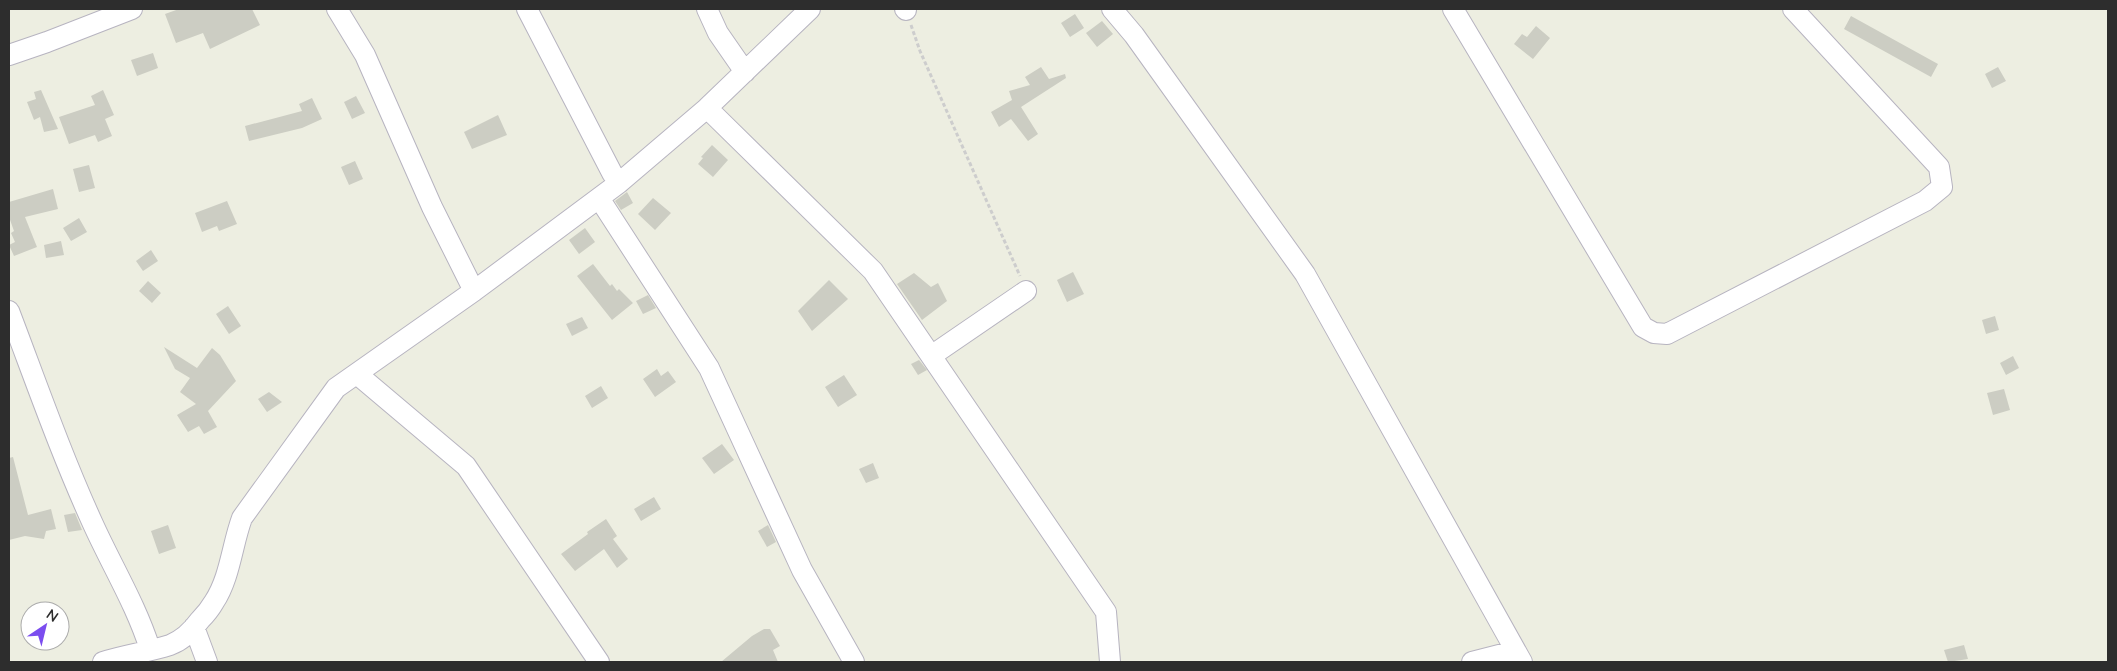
<svg xmlns="http://www.w3.org/2000/svg" width="2117" height="671" font-family="Mulish,sans-serif">
<style>
.building{fill:#cccdc3}
.lines{fill:none;stroke-linecap:round;stroke-linejoin:round}
.minor-casing{stroke:#b7b4c0;stroke-width:22}
.path{stroke:#cdcdcd;stroke-width:3;stroke-dasharray:4 2.5;stroke-linecap:butt}
.minor{stroke:#fff;stroke-width:20}
</style>
<rect width="100%" height="100%" fill="#edeee1"/>
<path class="building" d="M179 9H252L260 25 210 49 203 33 176 43 165 14Z
M1075 14 1084 28 1070 37 1061 23Z
M1851 16 1938 64 1931 77 1844 29Z
M1102 21 1113 34 1097 47 1086 33Z
M1536 26 1550 38 1533 59 1514 44 1522 34 1527 37Z
M153 53 158 68 137 76 131 60Z
M1041 67 1049 79 1065 74 1066 78 1021 107 1038 134 1028 141 1011 119 999 127 991 112 1012 100 1009 91 1030 85 1025 77Z
M1998 67 2006 81 1992 88 1985 74Z
M41 90 58 129 44 132 40 117 34 120 27 102 36 99 34 92Z
M103 90 114 115 105 119 112 136 98 142 95 135 69 144 59 117 95 105 91 96Z
M356 96 365 113 352 119 344 102Z
M312 98 322 119 302 128 249 141 245 126 302 111 299 104Z
M498 115 507 135 472 149 464 132Z
M712 145 728 160 713 177 698 164 703 158 701 157Z
M355 161 363 179 349 185 341 167Z
M89 165 95 188 79 192 73 169Z
M53 189 58 209 25 217 37 247 14 256 9 245 15 242 11 233 14 231 9 217V202Z
M627 192 633 203 621 210 615 201Z
M653 198 671 213 655 230 638 214Z
M227 201 237 224 219 231 217 226 202 232 195 213Z
M79 218 87 232 71 241 63 228Z
M585 228 595 242 579 254 569 240Z
M61 241 64 255 46 258 44 245Z
M151 250 158 261 143 271 136 261Z
M593 264 610 286 612 284 617 291 619 289 633 303 612 320 577 276Z
M1073 272 1084 294 1067 302 1057 280Z
M914 273 931 287 938 283 947 301 922 320 897 284Z
M829 280 848 299 812 331 798 311Z
M148 281 161 293 152 303 139 291Z
M648 295 656 308 643 314 636 301Z
M228 306 241 326 229 334 216 314Z
M1995 316 1999 330 1986 334 1982 320Z
M582 317 588 328 572 336 566 324Z
M164 347 197 368 212 348 220 355 236 381 208 411 217 427 204 434 199 426 188 432 177 415 196 404 180 392 190 378 175 369Z
M2013 356 2019 368 2006 375 2000 363Z
M919 360 927 370 918 375 911 364Z
M657 369 661 376 668 371 676 382 655 397 643 379Z
M844 375 857 395 838 407 825 387Z
M601 386 608 398 592 408 585 396Z
M2004 389 2010 410 1993 415 1987 393Z
M269 392 282 402 267 412 258 399Z
M722 444 734 460 714 474 702 458Z
M13 457 28 515 51 509 56 529 46 531 44 539 25 536 9 540V458Z
M873 463 879 478 866 483 859 469Z
M654 497 661 509 641 521 634 509Z
M75 513 82 530 68 532 64 515Z
M606 519 617 536 613 539 628 559 617 568 604 549 575 571 561 554 588 534 587 532Z
M168 525 176 548 159 554 151 531Z
M768 525 776 542 767 547 758 531Z
M764 629H770L780 646 773 650 778 662H721L752 636Z
M1964 645 1968 659 1948 662 1944 650Z"/>
<g class="lines">
<g class="minor-casing">
<path id="minor" d="M337 9 365 55 432 207 474 291
M527 9 612 173 619 183
M707 9 718 33 745 72
M905 9 906 10
M1112 9 1134 35 1305 274 1522 662
M1453 9 1643 327 1654 333 1667 334 1925 201 1942 187 1939 167 1793 9
M9 55 47 42 132 9
M707 108 873 271 1106 612 1110 662
M599 198 709 368 802 570 854 662
M9 311C36 382 61 454 93 524 112 566 136 605 150 649
M931 356 1026 291
M357 374 466 466 599 662
M194 627 207 662
M103 662C125 655 148 652 170 645 183 640 192 631 200 620 205 615 210 609 214 602 230 578 232 545 242 518L336 388 474 291 619 183 707 108 810 9
M1472 662 1515 651"/>
</g>
<path class="path" d="M911 25 920 51 1020 276"/>
<use href="#minor" class="minor"/>
</g>
<rect width="2117" height="671" fill="none" stroke="#2d2d2d" stroke-width="20"/>
<g transform="translate(45 626) rotate(35)"><circle r="24" fill="#ffffff" stroke="#ababab"/>
<path d="M0-4L9 19L0 12L-9 19Z" fill="#7b4def"/>
<text y="-8" font-size="14" font-weight="bold" text-anchor="middle" fill="#2d2d2d">N</text>
</g>
</svg>
